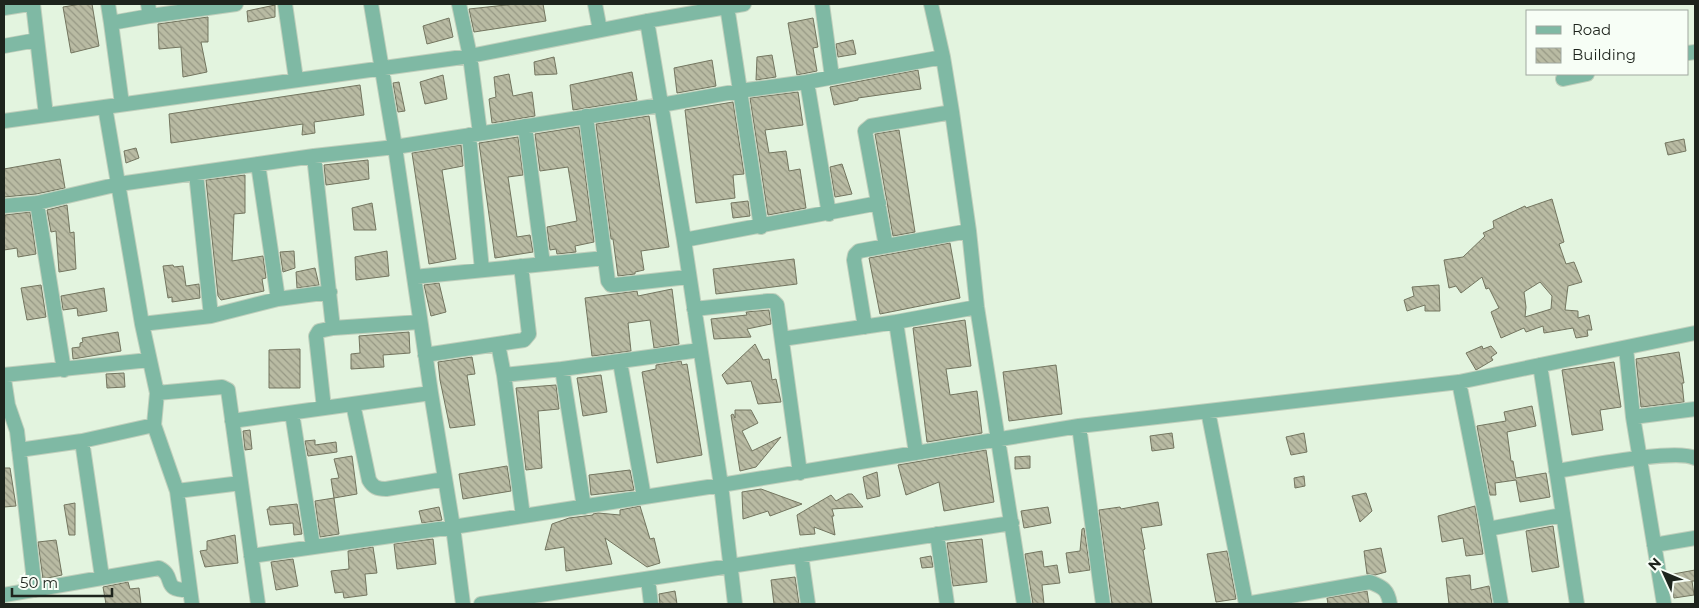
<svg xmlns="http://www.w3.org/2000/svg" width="1699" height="608" font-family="Montserrat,sans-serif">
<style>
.building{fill:url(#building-back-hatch);stroke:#73755f;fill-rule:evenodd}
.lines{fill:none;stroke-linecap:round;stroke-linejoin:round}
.minor-casing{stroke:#c0cfbc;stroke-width:16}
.minor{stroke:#7fb9a4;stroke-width:14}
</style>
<defs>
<pattern id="building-back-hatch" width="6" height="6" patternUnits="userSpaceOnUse" patternTransform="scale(1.25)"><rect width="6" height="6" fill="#b9bba3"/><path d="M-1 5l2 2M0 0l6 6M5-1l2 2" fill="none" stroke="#969884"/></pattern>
</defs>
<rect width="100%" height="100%" fill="#e3f4df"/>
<path class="building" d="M81 4H92L99 46 71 53 63 7Z
M515 4H543L546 21 474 32 469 9Z
M275 5V17L248 22 247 11Z
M208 17V42H201L207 72 183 77 181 47 159 49 158 24Z
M449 18 453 37 427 44 423 26Z
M813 18 818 47 813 48 817 71 797 75 788 23Z
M853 40 856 54 838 57 836 44Z
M772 55 776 77 756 80 757 57Z
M554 57 557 74 535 75 534 62Z
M712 60 716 86 677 93 674 68Z
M918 70 921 89 858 98V100L834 105 830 87Z
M632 72 637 100 573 110 570 85Z
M509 74 513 96 532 92 535 116 492 123 489 99 496 97 494 77Z
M443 75 447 99 425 104 420 82Z
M399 82 405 111 398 112 393 83Z
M360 85 364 115 314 122 315 133 302 135 303 124 171 143 169 114Z
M798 92 803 125 765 130 769 153 786 151 789 171 800 169 806 208 768 215 750 98Z
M733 102 744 174 733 175 735 198 696 203 685 110Z
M649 116 669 247 641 251 644 270 635 272V274L618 276 613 239H611L596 124Z
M579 127 594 242 575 246 576 252 557 254 556 249 550 250 547 227 577 221 568 167 540 171 535 134Z
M899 130 915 232 893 236 875 134Z
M518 137 523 175 508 177 517 237 530 235 533 252 495 258 479 143Z
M1684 139 1686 151 1668 155 1665 143Z
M461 145 463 166 442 170 456 259 429 264 412 153Z
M136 148 139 158 126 163 124 151Z
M60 159 65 188 36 194 4 197V169Z
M368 160 369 179 326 185 324 165Z
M842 164 852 194 835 197 830 167Z
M245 175V213L234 214 232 261 263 256 266 278 262 279 264 291 221 300 218 296 206 180Z
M1552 199 1564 242 1559 244 1566 264 1574 262 1582 282 1568 286 1565 310 1578 311V318L1589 315 1592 330H1587L1588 336 1576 338 1573 328 1544 333 1543 326 1526 332 1524 328 1501 338 1491 312 1499 308 1489 288 1486 289 1482 277 1461 293 1456 286 1449 288 1444 260 1463 257 1485 236 1483 233 1494 228 1493 221 1525 206 1526 208ZM1540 282 1552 296 1551 309 1525 317 1526 307 1524 292Z
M748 201 750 216 733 218 731 203Z
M372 203 376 230H354L352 208Z
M67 205 70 233 74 232 76 269 59 272 56 231 51 232 47 210Z
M30 212 36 254 18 257 17 248 4 250 5 215Z
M950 243 960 298 880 314 869 258Z
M294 251 295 268 283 272 280 252Z
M387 251 389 276 356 280 355 257Z
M794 259 797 284 716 294 713 269Z
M173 265 174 267 183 266 186 286 199 284 200 298 172 302V297L168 298 163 266Z
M315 268 319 285 297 288 296 272Z
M439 283 446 312 431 316 424 285Z
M41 285 46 317 27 320 21 288Z
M1439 285 1440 311H1425V305L1407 311 1404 300 1414 296 1412 287Z
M104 288 107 311 78 316 77 308 63 310 61 296Z
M672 289 679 344 654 348 650 320 628 323 631 351 592 356 585 298 637 291 638 296Z
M769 310 771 324 747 329 751 337 714 339 711 319 747 315 746 312Z
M965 320 971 366 946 369 950 395 977 391 982 433 927 442 913 328Z
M118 332 121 351 73 359 72 348 80 347V343L83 342 82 338Z
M409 332 410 353 383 355 384 367 351 369V354L360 353 359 336Z
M755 344 763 360 769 359 772 380 776 379 781 402 758 404 751 381 727 384 722 375Z
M1482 346 1483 349 1491 346 1497 353 1491 357 1493 360 1476 370 1466 353Z
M300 349V388H269V350Z
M1679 352 1684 383H1682L1684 402 1641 407 1636 359Z
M472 357 475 374 467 375 475 425 450 428 440 380 438 362Z
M681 361 682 365 687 364 702 455 657 463 642 372 656 369V365Z
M1614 362 1621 407 1600 410 1603 430 1572 435 1562 370Z
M1056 365 1062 414 1009 421 1003 372Z
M124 373 125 387 107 388 106 374Z
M601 375 607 412 583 416 577 378Z
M556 385 559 409 538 411 542 468 526 470 516 388Z
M1532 406 1536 426 1507 432 1511 461H1513L1516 478 1546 473 1550 497 1520 502 1516 480 1495 483 1496 495H1490L1477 426 1506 421 1504 412Z
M735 410H751L758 423 742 431 752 451 781 437 756 467 740 471 731 415 733 414 735 418Z
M250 430 252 449 245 450 243 431Z
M1172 433 1174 448 1152 451 1150 436Z
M1304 433 1307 452 1291 455 1286 437Z
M315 440V445L336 442 337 452 308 456 305 441Z
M986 450 994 502 944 511 939 482 906 495 898 465Z
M352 456 357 494 334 498 331 479 339 478 334 459Z
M1030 456V468L1015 469V457Z
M507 466 511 491 463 499 459 474Z
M4 468H10L16 506 4 507Z
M630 470 634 490 591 495 589 475Z
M877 472 880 496 867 499 863 477Z
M1304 476 1305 486 1295 488 1294 478Z
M761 489 802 504 770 516 768 511 743 519 742 492Z
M1366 493 1372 511 1360 522 1352 496Z
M848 494H852L863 507 832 509 834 516H832L835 535 814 527 815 534 800 535 797 515 831 495 836 501Z
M334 498 339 534 320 537 315 501Z
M1158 502 1162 525 1141 528 1145 549 1143 550 1152 604H1112L1099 510 1120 507 1121 509Z
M75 503V535H69L64 505Z
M297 504 302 534 294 535 293 523 270 525 267 509H269V507Z
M640 506 650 539 654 538 660 563 647 567 605 538 612 564 566 571 564 547 545 550 552 524 569 518 593 515V514L598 513 620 515V510Z
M1475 506 1483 554 1466 556 1463 538 1442 542 1438 516Z
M439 507 442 520 422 523 419 511Z
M1048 507 1051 523 1024 528 1021 511Z
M1553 526 1559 567 1532 572 1526 531Z
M1084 528 1090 570 1069 573 1066 553 1080 551 1082 529Z
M235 535 238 563 205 567 200 551 207 550V541Z
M433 539 436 564 397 569 394 544Z
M982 539 987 582 953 586 947 543Z
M56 540 62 575 43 579 38 542Z
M373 547 377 573 365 574 367 595 344 598 343 592 335 593 331 571 349 569 348 551Z
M1381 548 1386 572 1375 575 1367 574 1364 551Z
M1042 551 1044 567 1057 565 1060 583 1042 585 1044 604H1033L1025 554Z
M1227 551 1236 599 1216 602 1207 554Z
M931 556 933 567 922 568 920 558Z
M293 559 298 586 276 590 271 562Z
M1695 570V581H1692L1694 595 1674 598 1672 584H1670L1668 575Z
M1470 575 1471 590 1489 586 1492 604H1449L1446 578Z
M795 577 799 604H774L771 580Z
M128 582 130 589 139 588 141 604H106L103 587Z
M675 591 677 604H660L659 594Z
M1367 591 1369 604H1328L1327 598Z"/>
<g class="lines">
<g class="minor-casing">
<path id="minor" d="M33 4 46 115
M108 4 111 23
M148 4 150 16 236 4
M285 4 296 79
M371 4 395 147 431 393 453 527 463 604
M459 4 470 56 480 133
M595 4 600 30
M822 4 832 77
M931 4 943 57 952 112 969 231 977 307 1024 604
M727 6 761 227
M4 8 29 4
M647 21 684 240 721 485 735 604
M4 46 37 40
M1688 53 1695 52
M1563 79 1587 74
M807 82 829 214
M122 104 111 23 150 16
M105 107 142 324 157 393 154 425 177 491 192 604
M586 116 608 281 611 285H615L688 277
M4 121 470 56 647 21 744 4
M525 126 543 264
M469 135 482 270
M314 156 333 328 420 322
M258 164 278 299
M196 173 211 316
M37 203 64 370
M4 206 37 203 119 184 314 156 395 147 661 105 739 91 807 82 943 57
M684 240 879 203
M886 246 865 131 871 126 952 112
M414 277 605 258
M694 309 768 301H773L777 305 800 473
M896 322 916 453
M142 324 211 316 278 299 330 292
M865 327 854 260 855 255 859 251 969 231
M782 339 896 322 977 307
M498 344 504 375 523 516
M1626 348 1633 417 1664 604
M425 355 524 340 529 334 521 266
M620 362 644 497
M1540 365 1577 604
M562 369 584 507
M4 375 149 360
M504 375 562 369 700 350
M4 379 8 405 17 431 35 590
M1459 382 1488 529
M157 393 222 387 228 390 258 604
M353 404 369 480C373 487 377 489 386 489L445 479
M324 408 316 336 319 331 333 328
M1208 411 1246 604 1370 582C1383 587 1388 590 1390 604
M292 413 313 546
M1633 417 1695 409
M232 421 431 393
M1079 426 1103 604
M82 441 102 577
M19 450 82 441 154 425
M1556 471C1583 467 1675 448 1695 458
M177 491 241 483
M937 534 947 604
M1654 545 1695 538
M801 555 808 604
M251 556 453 527 721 485 1079 426 1459 382 1695 333
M648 579 651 604
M4 595 159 568C177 577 160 591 190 590
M481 604 1012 523
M1501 604 1488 529 1562 515"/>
</g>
<use href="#minor" class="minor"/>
</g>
<rect width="1699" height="608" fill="none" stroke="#1e241d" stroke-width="10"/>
<rect x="1526" y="10" width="162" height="65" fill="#f7fef6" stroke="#a0a79f"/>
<rect x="1536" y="26" width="25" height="8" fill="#7fb9a4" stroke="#a0a79f"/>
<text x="1572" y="35" font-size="15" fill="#1e241d">Road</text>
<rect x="1536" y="48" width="25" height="15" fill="url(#building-back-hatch)" stroke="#a0a79f"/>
<text x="1572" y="60" font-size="15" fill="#1e241d">Building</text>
<g transform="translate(1664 573) rotate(314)" stroke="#f7fef6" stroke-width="4" paint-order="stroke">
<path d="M0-4L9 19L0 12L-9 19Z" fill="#1e241d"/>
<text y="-8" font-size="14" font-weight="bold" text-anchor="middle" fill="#1e241d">N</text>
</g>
<path d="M12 588v8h100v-8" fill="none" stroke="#1e241d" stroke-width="2.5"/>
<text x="20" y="588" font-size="15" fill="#1e241d" stroke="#f7fef6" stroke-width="4" paint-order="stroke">50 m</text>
</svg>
